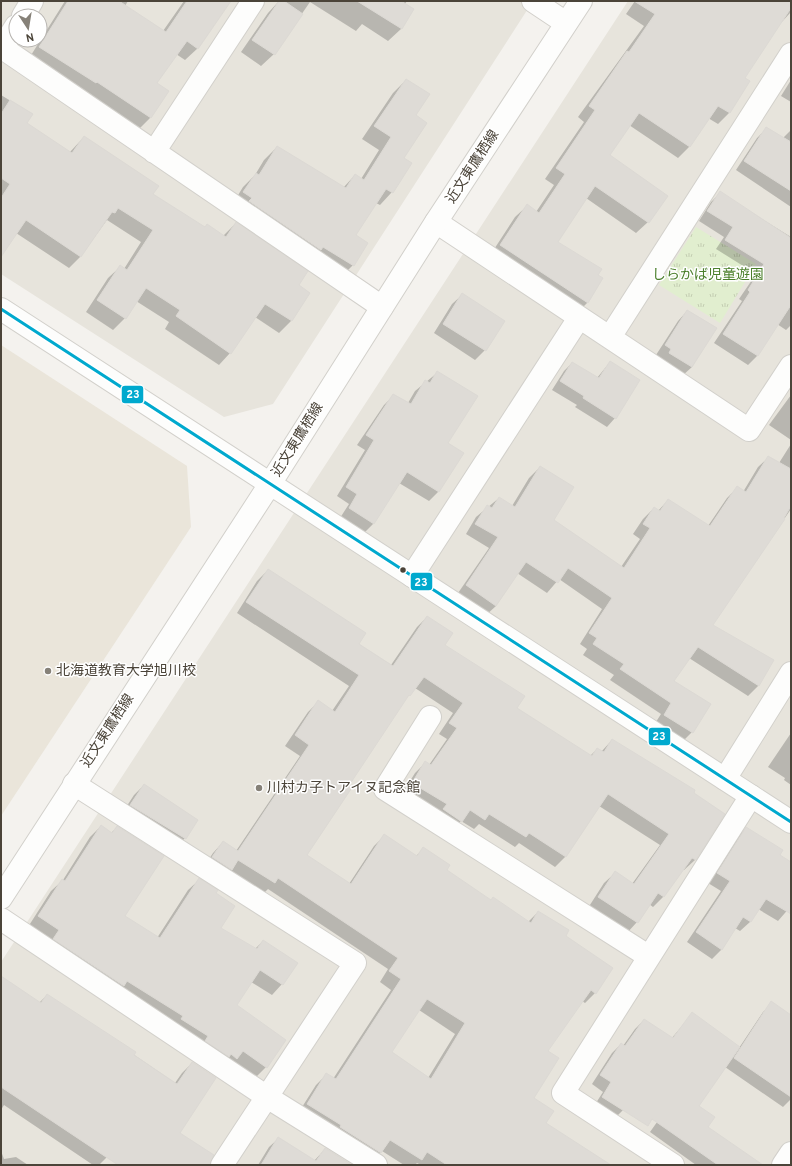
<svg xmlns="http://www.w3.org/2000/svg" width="792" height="1166" font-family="Overpass,'Noto Sans JP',sans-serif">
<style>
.residential{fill:#e7e4dc;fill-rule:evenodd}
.education{fill:#eae5da}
.grass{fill:url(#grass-tufts)}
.shadow{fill:#0003;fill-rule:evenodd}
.building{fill:#dedbd6;stroke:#dcd9d4;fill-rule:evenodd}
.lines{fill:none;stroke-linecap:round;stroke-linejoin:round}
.minor-casing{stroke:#d2d0cb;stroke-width:24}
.tertiary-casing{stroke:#d2d0cb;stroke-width:24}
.minor{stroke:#fdfdfc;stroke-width:22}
.tertiary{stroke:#fdfdfc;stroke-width:22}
.bus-1-casing{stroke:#fff;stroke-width:6}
.bus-1{stroke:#00a9ce;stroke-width:3}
.bus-dot{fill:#4b4439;stroke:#fff;stroke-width:1.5}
.poi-dot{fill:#868178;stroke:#fff;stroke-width:1.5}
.labels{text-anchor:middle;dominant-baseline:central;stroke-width:3;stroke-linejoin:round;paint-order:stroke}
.street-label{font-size:14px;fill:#4b4439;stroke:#fff}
.park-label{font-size:14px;fill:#4a7f2a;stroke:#fff}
.poi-label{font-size:14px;fill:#4b4439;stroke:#fff;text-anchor:start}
.line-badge{stroke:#fff;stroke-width:1.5}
.badge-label{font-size:11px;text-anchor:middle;font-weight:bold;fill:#fff}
</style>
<defs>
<pattern id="grass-tufts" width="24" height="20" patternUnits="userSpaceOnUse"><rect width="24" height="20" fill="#e1eecf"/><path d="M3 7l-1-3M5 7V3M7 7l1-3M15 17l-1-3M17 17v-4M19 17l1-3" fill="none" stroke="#c3cdb2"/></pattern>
</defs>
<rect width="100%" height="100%" fill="#f4f2ee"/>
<path class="residential" d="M1 1H533L273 404 224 417 1 274ZM16 16H40V40H16Z
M628 1H791V1165H1V962Z"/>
<path class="education" d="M1 345 187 466 191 527 1 816Z"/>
<path class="grass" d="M696 227 756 264 720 323 659 285Z"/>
<path class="shadow" d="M65 1H128L125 6 163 31 184 1H230L198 48 185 60 176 54 156 84 168 91 150 118 138 130 28 60Z
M279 1H407L405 4 413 9 401 29 388 41 362 24 356 31 310 2 274 54 261 66 241 52 268 13Z
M635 1H791V12L779 25 743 78 748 81 729 113 718 124 708 118 689 147 678 158 629 125 608 156 648 222 636 233 586 198 557 242 588 302 576 314 489 257 515 217 527 206 536 212 554 185 545 179 584 122 578 117 644 26 626 14Z
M406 80 415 116 392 192 380 205 376 203 354 236 353 265 340 278 232 205 243 187 255 175 264 160 277 147 343 188 355 175 361 179 379 150 362 139 393 93Z
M791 80V102L781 96Z
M1 95 32 114 25 124 69 153 84 137 152 194 205 228 223 236 236 223 298 286 309 293 291 321 279 333 255 317 230 353 219 365 165 329 169 322 136 301 125 318 113 330 86 312 108 278 120 267 124 269 141 242 107 220 81 256 69 268 16 233 1 254Z
M766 129 783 138 791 130V207L736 170 757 138Z
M720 193 791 237V325L786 330 777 324 757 356 748 365 714 343 742 301 739 299 756 274 716 249 724 237 699 221 711 202Z
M462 295 485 350 475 360 434 333 452 304Z
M687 311 715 328 692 367 682 376 660 363 662 359 656 355 678 321Z
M610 362 615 418 607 427 575 407 577 405 552 390 564 371 572 363 597 378Z
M437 373 447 443 462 453 438 492 429 501 399 483 373 524 364 533 340 518 349 504 337 496 365 450 357 445 384 405 394 395 408 403 415 391Z
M791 395V440L769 425Z
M791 444V509L712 625 759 685 748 696 689 658 673 681 692 732 681 743 654 725 661 714 610 680 614 675 583 655 587 649 580 644 602 609 559 579 547 593 517 573 496 606 485 616 456 596 489 548 466 534 476 517 499 498 512 506 529 478 540 467 552 520 621 567 640 539 633 534 643 519 654 508 658 511 668 500 708 526 727 498 737 488 743 492 758 467 769 457 779 463Z
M268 570 358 644 391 665 417 627 427 617 444 645 516 708 590 756 597 749 601 752 612 740 724 814 695 860 684 870 683 869 663 897 653 907 649 904 637 922 627 933 588 908 604 883 615 873 632 884 660 845 599 806 566 856 555 867 519 843 515 847 479 824 474 829 461 821 451 831 402 794 415 773 425 763 429 765 447 739 439 734 453 713 415 688 403 702 346 787 306 855 349 884 374 846 384 836 416 856 423 849 445 870 491 901 528 922 538 912 564 936 595 993 585 1003 582 1001 546 1051 533 1098 545 1123 584 1165H421L417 1163 415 1165H404L382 1151 370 1163 297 1115 316 1085 326 1075 333 1079 391 990 380 982 388 969 268 889 264 893 203 868 213 853 223 842 236 851 300 756 285 746 308 712 318 702 332 711 349 686 237 613 257 581ZM419 1010 455 1034 428 1078 391 1052Z
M791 733V785L784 780 785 778 768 767Z
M144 785 185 838 175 848 121 815 134 795Z
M101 826 111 833 117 827 123 916 157 938 188 890 199 880 214 894 219 929 255 949 263 941 282 984 272 995 251 982 235 1005 285 1040 266 1067 255 1078 28 927 51 891 63 880 90 837Z
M746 828 778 855 791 863V906L778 921 758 909 750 922 740 931 735 928 722 949 712 959 687 942 721 891 708 883 737 838Z
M1 979 39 1003 47 995 175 1083 182 1073 192 1063 179 1133 201 1165H121L107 1157 99 1165H93L4 1105 1 1110Z
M772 1003 791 1016V1099L783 1107 725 1067 697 1106 707 1127 751 1165H696L650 1132 667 1108 623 1110 614 1119 594 1106 603 1092 592 1084 612 1053 621 1044 623 1046 635 1029 644 1020 671 1039 692 1014 739 1048 763 1012Z
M279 1138 314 1161 325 1149 351 1165H258L269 1147Z
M1 1151 4 1159 16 1157 28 1165H1Z"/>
<path class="building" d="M68 1H119L166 32 187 1H231L198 49 187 41 157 83 169 91 151 118 97 82 96 83 39 47Z
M279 1H284L303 14 275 55 252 40Z
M357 1H401L414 9 402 29Z
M634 1H791V8L745 78 750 81 730 113 718 106 690 147 639 113 610 155 668 196 649 223 595 186 558 242 602 269 598 275 603 278 588 303 500 245 527 204 539 213 565 174 556 168 595 110 589 106 627 51 629 52 655 14Z
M406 79 430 94 416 115 427 123 404 158 412 163 393 193 386 189 356 235 368 243 354 266 323 247 321 250 249 201 252 198 243 192 256 173 259 175 277 146 346 188 355 174 364 180 391 137 374 126Z
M10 100 33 114 27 123 72 153 84 136 159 186 153 194 205 227 207 224 226 237 236 222 308 271 299 285 310 293 292 321 265 304 231 354 176 316 180 310 146 288 126 319 97 300 120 265 127 270 153 230 118 208 115 213 112 212 81 257 26 220 1 257V198L10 184 1 178V114Z
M766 127 791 142V191L744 161Z
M720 191 791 238V305L758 356 723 334 750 292 748 290 764 264 725 240 733 227 707 211Z
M462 293 505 321 486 351 443 324Z
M687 310 717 328 692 367 669 353 671 349 665 345Z
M610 361 640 380 616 419 583 398 584 396 560 381 572 362 599 378Z
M437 371 478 396 448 443 464 453 439 492 407 472 374 524 349 508 357 494 346 487 374 440 366 435 393 394 411 404 425 380 430 383Z
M768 456 791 469V506L784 518 785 519 713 625 774 660 759 686 698 647 674 681 711 704 693 733 664 715 671 703 620 669 624 664 593 644 597 638 589 633 612 598 568 568 558 583 526 562 496 606 466 585 498 537 475 524 487 505 492 508 499 497 515 507 540 466 574 487 554 520 624 568 650 528 643 524 654 507 660 511 668 499 710 526 737 486 746 492Z
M268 569 366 633 359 644 393 666 427 616 453 633 445 645 525 696 517 708 592 756 597 748 604 752 612 739 695 790 694 793 725 814 696 860 692 858 664 897 658 893 638 923 598 897 615 871 634 884 669 834 608 794 566 857 529 833 526 837 489 814 485 820 470 810 462 822 443 809 447 804 412 783 425 761 431 765 457 728 449 723 463 703 424 677 410 696 409 695 348 787 351 789 307 855 351 884 384 834 417 856 423 847 450 865 447 870 491 900 493 897 531 923 538 911 569 930 566 936 613 968 596 994 591 990 548 1051 559 1058 534 1098 554 1111 546 1123 611 1165H447L427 1152 422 1160 390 1140 381 1153 340 1127 341 1125 307 1104 326 1073 336 1079 401 979 389 971 398 958 278 878 275 883 238 860 232 870 212 857 223 841 238 851 309 745 295 735 318 700 335 712 359 675 246 602ZM427 999 465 1023 431 1079 392 1052Z
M144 784 198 820 186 839 130 805Z
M101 825 112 833 117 826 164 856 125 916 160 938 199 878 218 890 216 893 235 906 221 928 257 949 263 940 298 963 283 985 260 970 237 1005 286 1040 267 1068 243 1051 237 1059 231 1054 229 1057 205 1041 208 1036 181 1019 183 1016 127 981 124 986 53 939 59 930 38 916 62 879 65 881Z
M746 827 783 850 780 855 791 862V914L766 899 751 922 743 917 722 950 696 932 730 881 717 873Z
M1 976 41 1003 47 994 136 1052 134 1055 177 1084 192 1062 216 1078 180 1133 214 1155 210 1165H118L1 1087Z
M771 1001 791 1015V1097L734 1058Z
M692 1012 740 1047 699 1106 715 1117 708 1127 763 1165H718L652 1119 648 1126 602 1097 611 1082 600 1075 621 1043 625 1046 644 1019 673 1038Z
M278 1137 316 1161 325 1148 352 1165H261Z"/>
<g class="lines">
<g class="minor-casing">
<path id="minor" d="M533 1 566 23
M23 16 32 1
M1 47 382 307
M2 48 16 26
M154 152 253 1
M436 222 749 430 791 366
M610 337 791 54
M412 576 579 318
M430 717 385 789 648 956
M725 779 791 673
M74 784 355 963 222 1165
M1 919 267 1097 376 1165
M673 1165 563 1093 751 796
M783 1165 791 1153"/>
</g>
<g class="tertiary-casing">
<path id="tertiary" d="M1 309 791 822
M1 898 270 484 436 222 581 1"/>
</g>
<use href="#minor" class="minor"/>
<use href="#tertiary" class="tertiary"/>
<g class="bus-1-casing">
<path id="bus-1" d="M1 309 791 822"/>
</g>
<use href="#bus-1" class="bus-1"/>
</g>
<circle class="bus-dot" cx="403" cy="570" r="3.5"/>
<g class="poi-dot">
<circle cx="48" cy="671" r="4"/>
<circle cx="259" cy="788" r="4"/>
</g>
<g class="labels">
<g class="street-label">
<text transform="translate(473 167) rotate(-57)">近文東鷹栖線</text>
<text transform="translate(298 440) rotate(-58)">近文東鷹栖線</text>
<text transform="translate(108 731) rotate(-57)">近文東鷹栖線</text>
</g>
<g class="park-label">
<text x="708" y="275">しらかば児童遊園</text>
</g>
<g class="poi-label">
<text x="56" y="671">北海道教育大学旭川校</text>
<text x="267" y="788">川村カ子トアイヌ記念館</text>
</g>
</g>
<g class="line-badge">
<rect x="121" y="385" width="23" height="19" rx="4" fill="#00a9ce"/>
<rect x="410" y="572" width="23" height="19" rx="4" fill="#00a9ce"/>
<rect x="648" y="727" width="23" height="19" rx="4" fill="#00a9ce"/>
</g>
<g class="badge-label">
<text x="133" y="398">23</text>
<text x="421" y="586">23</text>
<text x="659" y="740">23</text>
</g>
<rect width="792" height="1166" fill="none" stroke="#4b4439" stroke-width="4"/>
<g transform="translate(28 28) rotate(168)"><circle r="19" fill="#ffffff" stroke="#b7b4b0"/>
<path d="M0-3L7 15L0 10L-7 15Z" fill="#868178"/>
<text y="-6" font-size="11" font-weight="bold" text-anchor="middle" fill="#4b4439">N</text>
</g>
</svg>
